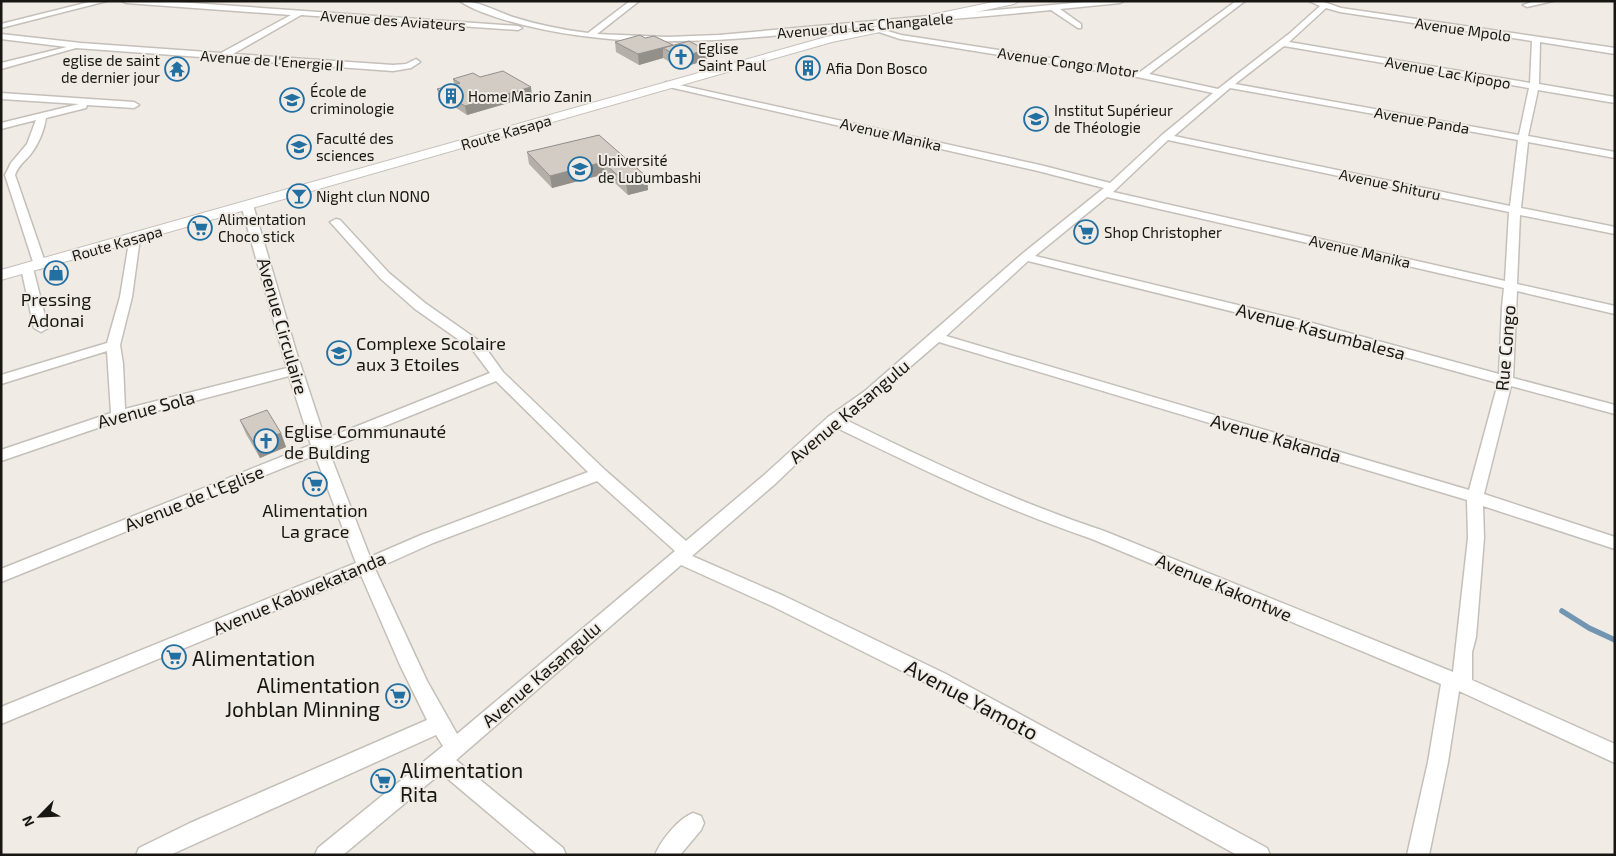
<svg xmlns="http://www.w3.org/2000/svg" width="1616" height="856" font-family="'Exo 2',sans-serif">
<style>
.lines{fill:none;stroke-linecap:round;stroke-linejoin:round}
.stream{stroke:#7295b1;stroke-width:5.5}
.minor-casing{stroke:#c5bfb9;stroke-width:3}
.major-casing{stroke:#c5bfb9;stroke-width:2}
.minor{fill:#fff;fill-rule:evenodd}
.major{fill:#fff;fill-rule:evenodd}
.wall{fill:#b5afa9}
.shaded-wall{fill:#938f8a}
.building{fill:#d2ccc5;stroke:#938f8a}
.labels{text-anchor:middle;dominant-baseline:central;stroke-width:4;stroke-linejoin:round;paint-order:stroke}
.far-street-label{font-size:15px;fill:#181613;stroke:#f1ebe5}
.far-poi-label{font-size:15px;fill:#181613;stroke:#f1ebe5;text-anchor:start}
.poi-label{font-size:18px;fill:#181613;stroke:#f1ebe5}
.street-label{font-size:18px;fill:#181613;stroke:#f1ebe5}
.near-poi-label{font-size:21px;fill:#181613;stroke:#f1ebe5;text-anchor:start}
.near-street-label{font-size:21px;fill:#181613;stroke:#f1ebe5}
</style>
<rect width="100%" height="100%" fill="#f1ebe5"/>
<g class="lines">
<path class="stream" d="M1562 611 1589 628 1615 640"/>
<g class="minor-casing">
<path id="minor" d="M93 1H107L1 28V24Z
M122 1H163L518 26 522 28 518 30 301 15 233 54 393 65 406 64 416 59 420 62 411 68 393 71 76 48 1 69V63L67 47 1 39V34L81 43 221 53 291 15 126 3Z
M460 1C480 1 497 12 516 18 539 25 564 30 588 33L630 1H639L597 34 667 37 719 35 1096 1H1124L1120 3 1060 9 1081 24V28H1078L1051 10C992 16 933 20 874 26 755 37 645 54 528 26 510 22 475 12 460 1Z
M1236 1H1245L1149 74 1218 89 1290 33 1320 6 1309 1H1321L1341 8 1615 48V54L1540 42 1539 84 1615 97V103L1538 90 1528 136 1615 152V158L1528 142 1521 208 1615 227V234L1520 215 1517 284 1615 306V314L1517 291 1513 378 1615 405V414L1511 386 1484 494 1615 537V549L1483 506 1484 538 1476 637 1472 652V680L1615 744V763L1459 691 1448 762 1429 855H1407L1428 762 1441 684 1092 539C1003 509 919 468 835 427L775 484 692 556 784 596 946 674 1267 848 1270 855H1237L932 686 772 606 681 565 456 760 563 848 566 855H538L441 773 343 855H315L318 848 443 746 436 735 170 855H136L139 848 190 823 427 720 400 665 361 575 1 724V707L356 563 315 455 1 582V569L311 445 289 376 115 422 1 461V450L111 413 107 351 1 384V375L107 343 120 297 130 236H138L140 238 132 297 120 345 123 364 125 409 287 368 241 205 247 202 253 205 296 351 325 439 490 373 472 349 415 309 381 279 332 224 330 222 336 219 340 220 389 273 425 303 482 343 503 372 605 470 686 541 763 476 828 417 865 391 1022 254 1104 188 1038 171 669 87 664 84 666 82 1040 165 1110 183 1162 135 1213 93 1142 78 900 39 870 29 874 27 901 35 1140 72ZM1326 8 1340 12 1532 41 1530 83 1289 42ZM1284 46 1529 88 1519 135 1235 84ZM1230 88 1518 140 1510 206 1174 136ZM1168 140 1509 212 1505 281 1113 192ZM1107 197 1504 288 1502 307 1499 374 1312 323 1035 256ZM1028 261 1303 329 1498 383 1469 490 946 336ZM939 342 1467 500 1468 538 1453 672 1104 531C1014 501 929 461 844 419L875 397ZM496 381 588 472 421 535 370 557 328 449ZM597 481 675 551 457 734 427 681 375 569 433 543Z
M1535 1H1553L1527 7 1523 5Z
M1 93 134 102 139 105 134 108 87 105 86 108 46 118C44 131 38 145 30 155 24 162 18 166 15 175L46 265 40 269 34 265 5 175 11 163 27 144 36 120 1 129V123L79 104 1 99Z
M27 264 33 268 48 328 41 332 34 328 21 268Z
M693 813 701 816 704 823 701 830 680 855H655C661 840 678 819 693 813Z"/>
</g>
<g class="major-casing">
<path id="major" d="M998 1H1019L1014 4 832 42 1 280V270L826 37Z"/>
</g>
<use href="#minor" class="minor"/>
<use href="#major" class="major"/>
</g>
<path class="wall" d="M645 38 673 46 706 50 707 60 680 68 663 58 639 65 616 52 615 42Z
M480 77 532 96 467 115 439 97 437 89 454 84 453 79Z
M599 135 647 177 648 190 628 195 605 174 552 188 529 164 527 152Z
M240 420 281 433 286 447 260 458 246 434Z"/>
<path class="shaded-wall" d="M673 45 663 48V58L639 65 638 54Z
M706 50 707 60 680 68V57Z
M531 87 532 96 467 115 465 106Z
M603 162 605 174 552 188 550 176Z
M647 177 648 190 628 195 626 183Z
M281 433 286 447 260 458 254 443Z"/>
<path class="building" d="M640 35 645 38 654 36 673 45 638 54 615 42Z
M689 41 706 50 680 57 663 48Z
M503 71 531 87 465 106 437 89 460 83 453 79 473 73 480 77Z
M599 135 647 177 626 183 603 162 550 176 527 152Z
M267 410 281 433 254 443 240 420Z"/>
<defs>
<g id="church-ring" transform="scale(1.25)"><circle r="9.5" fill="#f1ebe5" stroke="#226fa1" stroke-width="1.5"/><path d="M-1.2-6h2.4v3.5h3.3v2.4h-3.3V6h-2.4V-.1h-3.3v-2.4h3.3Z" fill="#226fa1"/></g>
<g id="building-ring" transform="scale(1.25)"><circle r="9.5" fill="#f1ebe5" stroke="#226fa1" stroke-width="1.5"/><path d="M-4-6H4V6H1V3H-1V6H-4ZM-2.5-4.3h1.7v1.8h-1.7ZM.8-4.3h1.7v1.8H.8ZM-2.5-1h1.7V.8h-1.7ZM.8-1h1.7V.8H.8Z" fill="#226fa1"/></g>
<g id="temple-ring" transform="scale(1.25)"><circle r="9.5" fill="#f1ebe5" stroke="#226fa1" stroke-width="1.5"/><path d="M0-6L5-2H3V0L6.5 2.5H4V6H1.5V3h-3V6H-4V2.5H-6.5L-3 0V-2H-5Z" fill="#226fa1"/></g>
<g id="university-ring" transform="scale(1.25)"><circle r="9.5" fill="#f1ebe5" stroke="#226fa1" stroke-width="1.5"/><path d="M0-5L7-2L0 1L-7-2ZM-4 1L0 2.5L4 1V4Q0 6-4 4Z" fill="#226fa1"/></g>
<g id="bar-ring" transform="scale(1.25)"><circle r="9.5" fill="#f1ebe5" stroke="#226fa1" stroke-width="1.5"/><path d="M-6-5H6L.8 .8V4.5H3.5V6h-7V4.5H-.8V.8Z" fill="#226fa1"/></g>
<g id="supermarket-ring" transform="scale(1.25)"><circle r="9.5" fill="#f1ebe5" stroke="#226fa1" stroke-width="1.5"/><path d="M-6-5.5h2.5l.6 2H6L4.5 2H-2.5L-4.4-4H-6ZM-1.5 3.2a1.3 1.3 0 1 0 .1 0ZM3 3.2a1.3 1.3 0 1 0 .1 0Z" fill="#226fa1"/></g>
<g id="shop-ring" transform="scale(1.25)"><circle r="9.5" fill="#f1ebe5" stroke="#226fa1" stroke-width="1.5"/><path d="M-5-2.5h2.3a2.7 3.5 0 0 1 5.4 0H5L5.5 6h-11ZM-1.5-2.5h3a1.5 2.3 0 0 0-3 0Z" fill="#226fa1"/></g>
<g id="school-ring" transform="scale(1.25)"><circle r="9.5" fill="#f1ebe5" stroke="#226fa1" stroke-width="1.5"/><path d="M0-5L7-2L0 1L-7-2ZM-4 1L0 2.5L4 1V4Q0 6-4 4Z" fill="#226fa1"/></g>
</defs>
<g fill-rule="evenodd">
<use href="#church-ring" x="681" y="57"/>
<use href="#building-ring" x="808" y="68"/>
<use href="#temple-ring" x="177" y="69"/>
<use href="#building-ring" x="451" y="96"/>
<use href="#university-ring" x="292" y="100"/>
<use href="#university-ring" x="1036" y="119"/>
<use href="#university-ring" x="299" y="147"/>
<use href="#university-ring" x="580" y="169"/>
<use href="#bar-ring" x="299" y="196"/>
<use href="#supermarket-ring" x="200" y="228"/>
<use href="#supermarket-ring" x="1086" y="232"/>
<use href="#shop-ring" x="56" y="273"/>
<use href="#school-ring" x="339" y="353"/>
<use href="#church-ring" x="266" y="441"/>
<use href="#supermarket-ring" x="315" y="484"/>
<use href="#supermarket-ring" x="174" y="657"/>
<use href="#supermarket-ring" x="398" y="696"/>
<use href="#supermarket-ring" x="383" y="781"/>
</g>
<g class="labels">
<g class="far-street-label">
<text transform="translate(393 20) rotate(4)">Avenue des Aviateurs</text>
<text transform="translate(865 25) rotate(-5)">Avenue du Lac Changalele</text>
<text transform="translate(1463 29) rotate(8)">Avenue Mpolo</text>
<text transform="translate(272 60) rotate(4)">Avenue de l'Energie II</text>
<text transform="translate(1068 62) rotate(8)">Avenue Congo Motor</text>
<text transform="translate(1448 72) rotate(10)">Avenue Lac Kipopo</text>
<text transform="translate(1422 120) rotate(10)">Avenue Panda</text>
<text transform="translate(506 132) rotate(-16)">Route Kasapa</text>
<text transform="translate(891 134) rotate(13)">Avenue Manika</text>
<text transform="translate(1390 184) rotate(12)">Avenue Shituru</text>
<text transform="translate(117 243) rotate(-16)">Route Kasapa</text>
<text transform="translate(1360 251) rotate(13)">Avenue Manika</text>
</g>
<g class="far-poi-label">
<text x="698" y="48">Eglise<tspan x="698" dy="17">Saint Paul</tspan></text>
<text x="160" y="60" text-anchor="end">eglise de saint<tspan x="160" dy="17">de dernier jour</tspan></text>
<text x="826" y="68">Afia Don Bosco</text>
<text x="310" y="91">École de<tspan x="310" dy="17">criminologie</tspan></text>
<text x="468" y="96">Home Mario Zanin</text>
<text x="1054" y="110">Institut Supérieur<tspan x="1054" dy="17">de Théologie</tspan></text>
<text x="316" y="138">Faculté des<tspan x="316" dy="17">sciences</tspan></text>
<text x="598" y="160">Université<tspan x="598" dy="17">de Lubumbashi</tspan></text>
<text x="316" y="196">Night clun NONO</text>
<text x="218" y="219">Alimentation<tspan x="218" dy="17">Choco stick</tspan></text>
<text x="1104" y="232">Shop Christopher</text>
</g>
<g class="poi-label">
<text x="56" y="299">Pressing<tspan x="56" dy="21">Adonai</tspan></text>
<text x="356" y="343" text-anchor="start">Complexe Scolaire<tspan x="356" dy="21">aux 3 Etoiles</tspan></text>
<text x="284" y="431" text-anchor="start">Eglise Communauté<tspan x="284" dy="21">de Bulding</tspan></text>
<text x="315" y="510">Alimentation<tspan x="315" dy="21">La grace</tspan></text>
</g>
<g class="street-label">
<text transform="translate(283 326) rotate(74)">Avenue Circulaire</text>
<text transform="translate(1321 331) rotate(15)">Avenue Kasumbalesa</text>
<text transform="translate(1505 348) rotate(-85)">Rue Congo</text>
<text transform="translate(146 409) rotate(-15)">Avenue Sola</text>
<text transform="translate(849 411) rotate(-40)">Avenue Kasangulu</text>
<text transform="translate(1276 438) rotate(16)">Avenue Kakanda</text>
<text transform="translate(194 498) rotate(-22)">Avenue de L'Eglise</text>
<text transform="translate(1224 587) rotate(23)">Avenue Kakontwe</text>
<text transform="translate(299 593) rotate(-23)">Avenue Kabwekatanda</text>
<text transform="translate(541 674) rotate(-41)">Avenue Kasangulu</text>
</g>
<g class="near-poi-label">
<text x="192" y="657">Alimentation</text>
<text x="380" y="684" text-anchor="end">Alimentation<tspan x="380" dy="24">Johblan Minning</tspan></text>
<text x="400" y="769">Alimentation<tspan x="400" dy="24">Rita</tspan></text>
</g>
<g class="near-street-label">
<text transform="translate(972 699) rotate(28)">Avenue Yamoto</text>
</g>
</g>
<rect width="1616" height="856" fill="none" stroke="#181613" stroke-width="5"/>
<g transform="translate(40 816) rotate(246)" stroke="#f1ebe5" stroke-width="4" paint-order="stroke">
<path d="M0-4L9 19L0 12L-9 19Z" fill="#181613"/>
<text y="-8" font-size="14" font-weight="bold" text-anchor="middle" fill="#181613">N</text>
</g>
</svg>
